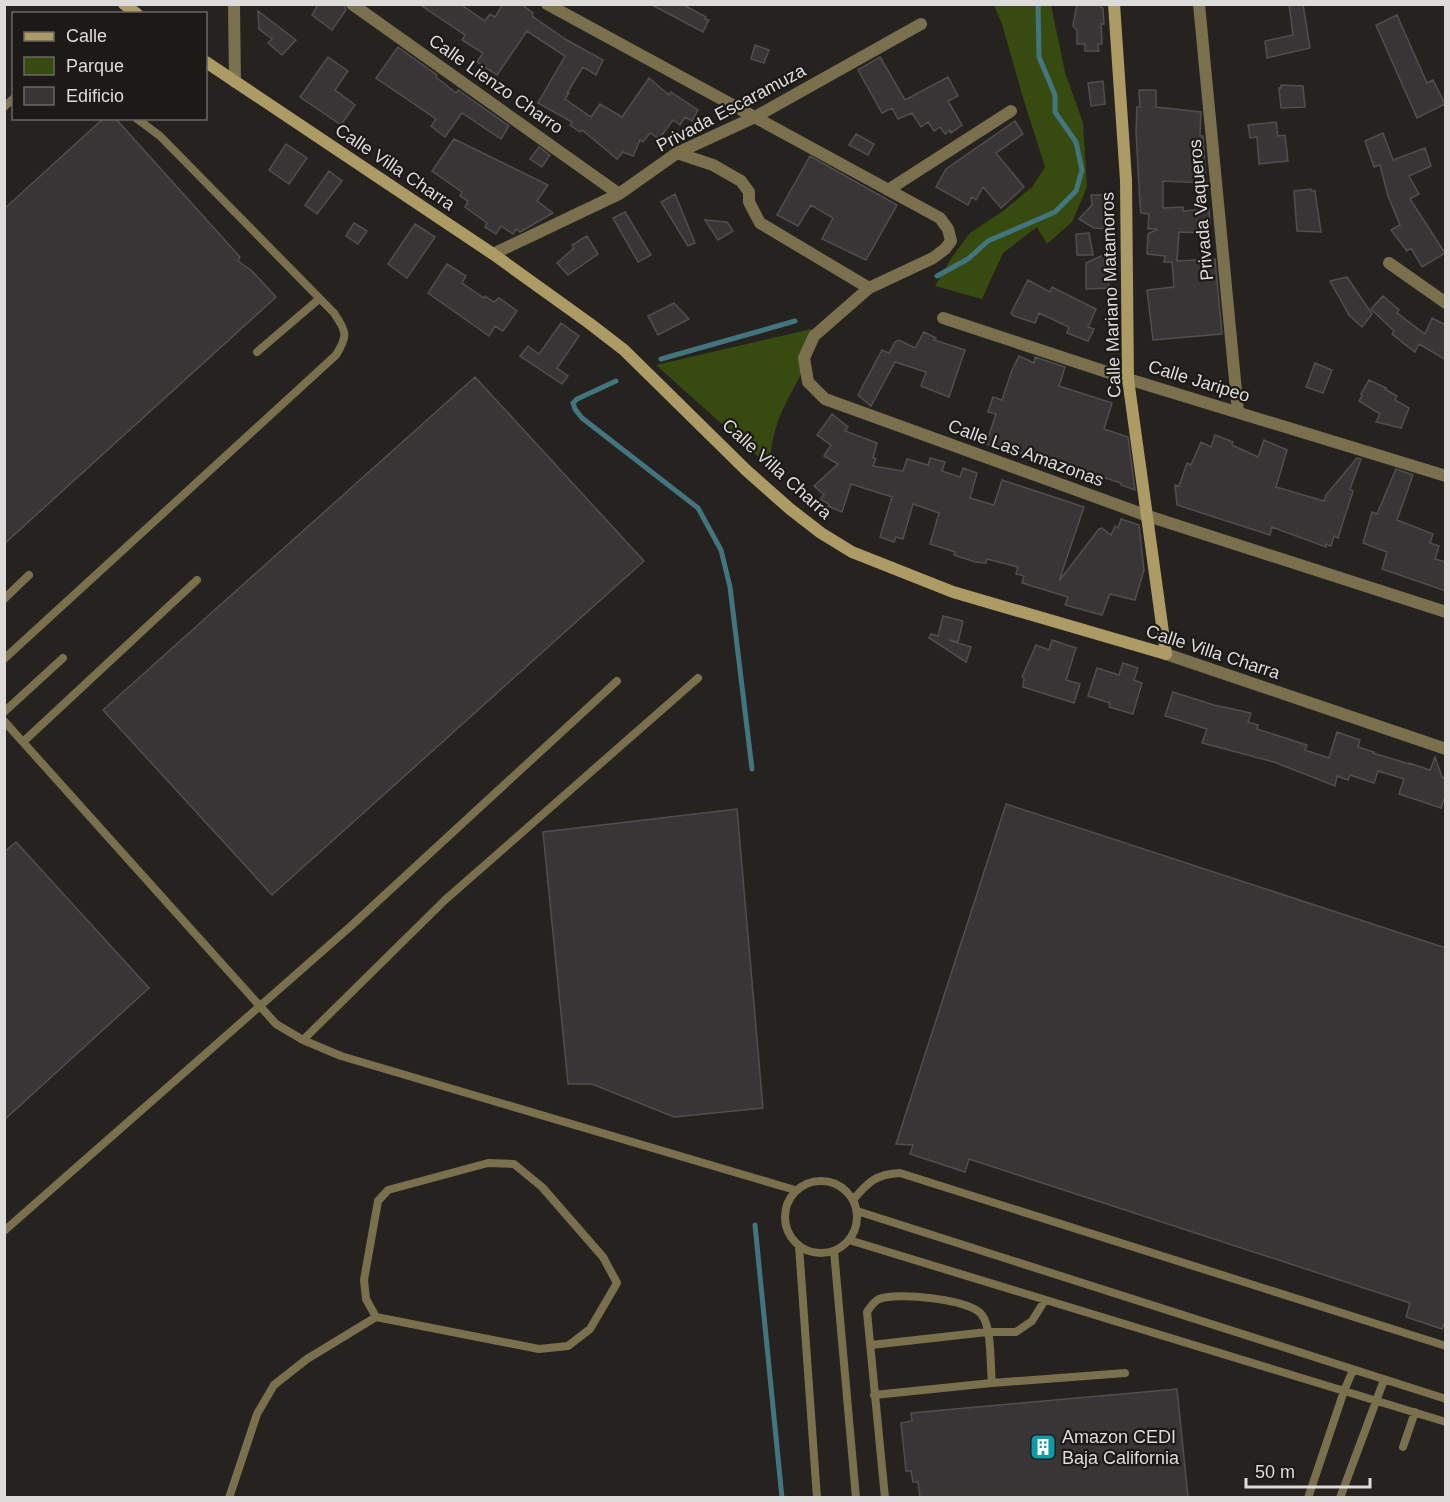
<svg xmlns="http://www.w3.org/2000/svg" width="1450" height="1502" font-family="Arial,sans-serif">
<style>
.green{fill:#374b10}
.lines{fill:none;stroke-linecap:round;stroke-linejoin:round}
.stream{stroke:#43757f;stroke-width:5}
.building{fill:#393436;stroke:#524d4f;stroke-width:1.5}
.lane{stroke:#7a704e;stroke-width:8}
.street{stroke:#7a704e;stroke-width:12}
.secondary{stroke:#ac9b64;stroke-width:12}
.labels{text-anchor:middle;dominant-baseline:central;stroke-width:4.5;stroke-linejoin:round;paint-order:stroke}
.street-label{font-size:18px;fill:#dedcda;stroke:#1c1916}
.poi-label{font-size:18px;fill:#dedcda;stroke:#1c1916;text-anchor:start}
</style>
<rect width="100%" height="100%" fill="#26221f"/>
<path class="green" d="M994 5H1051L1065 72 1083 123 1087 187 1072 222 1047 244 1037 227 1003 253 982 299 935 286 952 257 970 233 1003 211 1032 187 1045 167 1024 101 1002 24Z
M811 329 814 336C811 346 809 358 805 367 786 403 771 424 770 467L656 365Z"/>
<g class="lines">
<path class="stream" d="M937 276 968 259 988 241 1055 212 1076 191 1082 170 1076 142 1055 112V95L1039 57 1038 4
M661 359 795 321
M616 381 577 399 573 403 575 409 582 418 698 508 721 550 730 587 752 769
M755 1225 782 1498"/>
</g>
<path class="building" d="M318 4H344L346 10 332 30 312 15Z
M419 4H460L485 21 490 14 495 17 503 4H521L533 13 532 16 565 39 603 60 596 75 583 67 567 93H569L565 99 591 117 600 104 622 117 649 78 669 95 671 92 698 110 692 121 685 117 680 125 673 120 659 139 650 133 643 142 640 140 633 156 623 152 617 159 582 130 580 132 570 125 572 122 538 103 565 56 527 31 497 75 477 62 483 53 462 40 465 35Z
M650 4H682L706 17 705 19 709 20 703 32Z
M1077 4H1100V7L1103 8 1104 24H1101L1102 44H1098L1099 51H1085V44H1077V30L1073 26Z
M1289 4H1303L1310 48 1267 58 1265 41 1293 35Z
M258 11 296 40 282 55 268 43 272 39 259 29Z
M1397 15 1427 83 1433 80 1445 104 1417 118 1376 25Z
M755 45 769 50 764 63 751 59Z
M398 47 437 75 436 77 456 93 458 90 509 126 501 139 462 113 445 137 431 126 436 119 376 78Z
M328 57 348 71 335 90 355 105 341 125 300 97Z
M880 57 905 100 948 77 958 96 948 101 962 125 951 133 950 130 945 134 940 127 934 131 928 122 921 127 912 113 898 119 892 108 882 113 858 70Z
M1103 81 1105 104 1091 106 1088 83Z
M1281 85 1303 86 1305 107 1281 108 1279 88H1281Z
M1139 90H1156V107L1201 112 1200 136H1203L1206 183 1163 181V208L1183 207V211L1209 209 1210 225 1204 226 1205 233 1179 232 1177 261 1215 259 1222 334 1153 340 1147 290 1174 287 1172 262H1164L1165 256 1147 254 1148 234 1158 229H1148L1149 214 1141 213 1140 205 1136 131 1137 107H1140Z
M104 118H115L240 257 238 261 252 271 276 297 4 544V209Z
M1015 121 1023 134 996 153 1024 187 1001 208 983 187 976 200 972 197 968 205 936 187 946 169Z
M1276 122 1278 136 1285 135 1288 161 1259 164 1257 137 1250 138 1248 125Z
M1383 133 1393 160 1425 148 1431 166 1409 176 1419 194 1410 199 1445 253 1422 267 1411 248 1407 251 1391 230 1400 225 1388 196 1380 165 1374 167 1365 141Z
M856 134 874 144 868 155 849 145Z
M454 139 548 185 537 201 553 213 520 232 516 229 513 234 501 226 496 234 485 227 487 223 465 207 468 201 460 196 462 192 432 171Z
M286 144 307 158 289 184 269 170Z
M539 147 550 155 542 167 530 159Z
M810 156 897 205 866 260 822 239 833 218 811 205 798 226 777 215Z
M329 171 342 181 317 214 305 205Z
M1311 189 1312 191H1315L1321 232 1297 231 1294 191Z
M675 194 695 243 688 246 661 202Z
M1091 195H1107L1109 229 1094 228 1079 219 1092 205Z
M625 212 651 255 638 262 613 218Z
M705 220 727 222 733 231 718 240Z
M354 223 367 231 358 244 346 236Z
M415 224 435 237 407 278 388 264Z
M1089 233 1093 255H1077L1076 234Z
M587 236 598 254 568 275 557 263 574 248 572 245Z
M1112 251 1114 278H1108L1109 288 1086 289V263Z
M447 264 466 276 462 283 484 298 485 296 494 302 499 298 517 311 503 331 495 326 489 336 428 293Z
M1347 277 1372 314 1362 327 1349 315 1330 281Z
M1028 280 1050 292 1052 287 1096 309 1088 327 1094 329 1088 341 1067 333 1069 327 1039 313 1035 323 1014 316 1011 313Z
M1383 296 1399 310 1397 313 1425 334 1432 318 1446 325V360L1419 344 1415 352 1392 334 1394 331 1371 309Z
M674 303 689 319 658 335 648 316Z
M561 323 579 336 557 368 568 376 562 384 520 356 528 346 539 354Z
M924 332 936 338 934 340 965 350 949 397 921 386 926 372 895 362 871 406 858 395 882 350 889 353 895 342 899 340 915 348Z
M1019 356 1034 363 1035 357 1065 367 1059 386 1112 403 1104 429 1128 437 1135 490 1121 485V483L1060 463 986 444 996 414 988 412 993 397 1002 400 1012 370Z
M1315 363 1332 370 1323 393 1306 387Z
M475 377 644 561 272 895 103 710Z
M1369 380 1386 388 1385 389 1397 396 1395 400 1409 408 1401 428 1376 422 1380 414 1359 401 1362 396 1361 394Z
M832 414 848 427 845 431 877 443 873 458 876 459 873 466 903 471 907 459 928 465 930 458 945 462 942 471 960 477 963 468 977 473 970 498 994 505 1002 480 1084 507 1059 581 1099 529 1102 528 1111 535 1115 526 1118 528 1121 519 1139 525 1144 570 1135 600 1110 594 1102 615 1065 605 1068 597 1022 583 1024 576 1016 574 1018 567 987 559 986 563 975 562 954 555 955 552 930 544 939 513 913 504 903 539 896 537 894 542 880 537 892 497 851 484 842 512 828 506 829 504 820 499 824 495 814 486 838 464 824 456 831 445 817 435Z
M1215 435 1233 442 1232 445 1258 457 1264 440 1287 450 1276 487 1324 501 1326 495 1357 458 1361 459 1350 489 1353 491 1338 538 1334 536 1331 546 1326 544V547L1272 527 1270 535 1177 505 1175 485 1179 486 1187 463 1191 465 1201 442 1211 447Z
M1396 469 1413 475 1397 520 1433 534 1430 543 1439 546 1435 559 1446 562V591L1382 569 1387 552 1363 543 1372 512 1377 514Z
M943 616 963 621 958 642 949 640 971 647 966 662 929 638 931 634 938 636Z
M1052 640 1076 648 1066 680 1080 684 1074 703 1023 687 1024 678 1022 677 1036 645 1049 650Z
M1123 663 1138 668 1134 680 1142 683 1133 714 1109 707 1110 703 1088 696 1097 668 1119 675Z
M1173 692 1214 705 1251 713 1248 722 1258 725 1257 729 1307 745 1305 750 1329 758 1337 732 1360 740 1358 747 1374 752 1373 753 1409 764V763L1430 770 1435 757 1442 777 1446 779V793L1441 808 1399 794 1404 779 1378 771 1374 783 1350 775 1348 780 1337 776 1335 786 1274 762 1202 743 1207 729 1165 716Z
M1006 804 1446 948V1319L1442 1329 1406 1317 1410 1303 969 1159 965 1172 910 1154 913 1145 896 1144Z
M737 809 763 1108 674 1117 592 1084H568L543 832Z
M16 842 149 988 4 1120V852Z
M1177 1389 1188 1497H920L918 1482H913L911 1471H906L901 1423 912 1421 911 1413Z"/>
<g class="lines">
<path class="lane" d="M4 107 14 98
M257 352 319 299
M4 599 29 575
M4 659 336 355C348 336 347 332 334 313L160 136 136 118
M4 712 63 658
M4 721 276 1024 303 1040 341 1056 795 1190
M23 742 197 580
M303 1040 445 900 698 678
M785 1217a36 36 0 1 1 72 0a36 36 0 1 1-72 0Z
M853 1200C868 1182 876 1174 900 1173L1446 1346
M857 1211 1446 1399
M4 1231 351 926 617 681
M849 1240 1446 1422
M799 1246 817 1498
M834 1251 856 1498
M871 1345 987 1332H1016L1032 1321 1045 1300
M874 1395 992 1383 1125 1373
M1403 1447 1415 1412
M229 1498 257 1414 274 1385 307 1359 376 1317 366 1299 364 1280 378 1201 388 1190 488 1163 514 1164 542 1187 603 1257 617 1283 590 1329 568 1346 539 1349 376 1317
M885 1498 867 1312C871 1306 873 1302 879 1299 897 1292 971 1299 982 1315 992 1328 990 1366 992 1383
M1308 1498 1344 1391 1353 1370
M1340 1498 1384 1380"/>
<path class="street" d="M234 4 235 82
M352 4 619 194
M547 4 940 218 948 229 951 241 945 249 933 258 869 288 814 336 804 358 808 382 825 399 1148 516 1446 612
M1199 4 1238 412
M677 153 713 165 741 181 749 192V202L760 223 869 288
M888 190 1011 111
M493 254 619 194 677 153 755 117 921 24
M1389 263 1446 303
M943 318 1128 379 1446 476
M1166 654 1446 749"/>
<path class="secondary" d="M124 4 137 14
M206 62 493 254 589 323 624 350 746 470 790 509 821 533 852 552 953 592 1166 654 1128 379 1126 180 1114 4"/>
</g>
<defs>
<g id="building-square" transform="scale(1.35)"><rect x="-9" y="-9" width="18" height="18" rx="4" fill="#0f9aa8" stroke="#1c1916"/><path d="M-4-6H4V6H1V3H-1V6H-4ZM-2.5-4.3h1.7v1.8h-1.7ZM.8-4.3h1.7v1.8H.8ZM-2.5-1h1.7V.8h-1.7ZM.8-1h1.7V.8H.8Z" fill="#fff"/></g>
</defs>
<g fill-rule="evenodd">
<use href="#building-square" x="1043" y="1447"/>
</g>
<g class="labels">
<g class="street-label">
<text transform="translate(496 84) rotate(35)">Calle Lienzo Charro</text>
<text transform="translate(731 108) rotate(-28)">Privada Escaramuza</text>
<text transform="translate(395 167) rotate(34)">Calle Villa Charra</text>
<text transform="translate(1201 210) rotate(-95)">Privada Vaqueros</text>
<text transform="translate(1111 295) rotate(-92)">Calle Mariano Matamoros</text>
<text transform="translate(1199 381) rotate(17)">Calle Jaripeo</text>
<text transform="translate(1026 453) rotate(20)">Calle Las Amazonas</text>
<text transform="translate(777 469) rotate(42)">Calle Villa Charra</text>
<text transform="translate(1213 652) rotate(18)">Calle Villa Charra</text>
</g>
<g class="poi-label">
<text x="1062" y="1437">Amazon CEDI<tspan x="1062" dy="21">Baja California</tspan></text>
</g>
</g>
<rect width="1450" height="1502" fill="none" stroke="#dedcda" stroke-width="12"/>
<rect x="12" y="12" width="195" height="108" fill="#1c1916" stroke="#6a6764" stroke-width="1.5"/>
<rect x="24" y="32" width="30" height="9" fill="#ac9b64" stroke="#6a6764" stroke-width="1.5"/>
<text x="66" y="42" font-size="18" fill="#dedcda">Calle</text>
<rect x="24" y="57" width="30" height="18" fill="#374b10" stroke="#6a6764" stroke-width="1.5"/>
<text x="66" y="72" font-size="18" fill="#dedcda">Parque</text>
<rect x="24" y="87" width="30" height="18" fill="#393436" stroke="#6a6764" stroke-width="1.5"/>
<text x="66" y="102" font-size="18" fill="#dedcda">Edificio</text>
<path d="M1246 1478v9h124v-9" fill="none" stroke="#dedcda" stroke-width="3"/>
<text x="1255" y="1478" font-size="18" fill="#dedcda" stroke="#1c1916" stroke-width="4.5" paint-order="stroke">50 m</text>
</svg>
